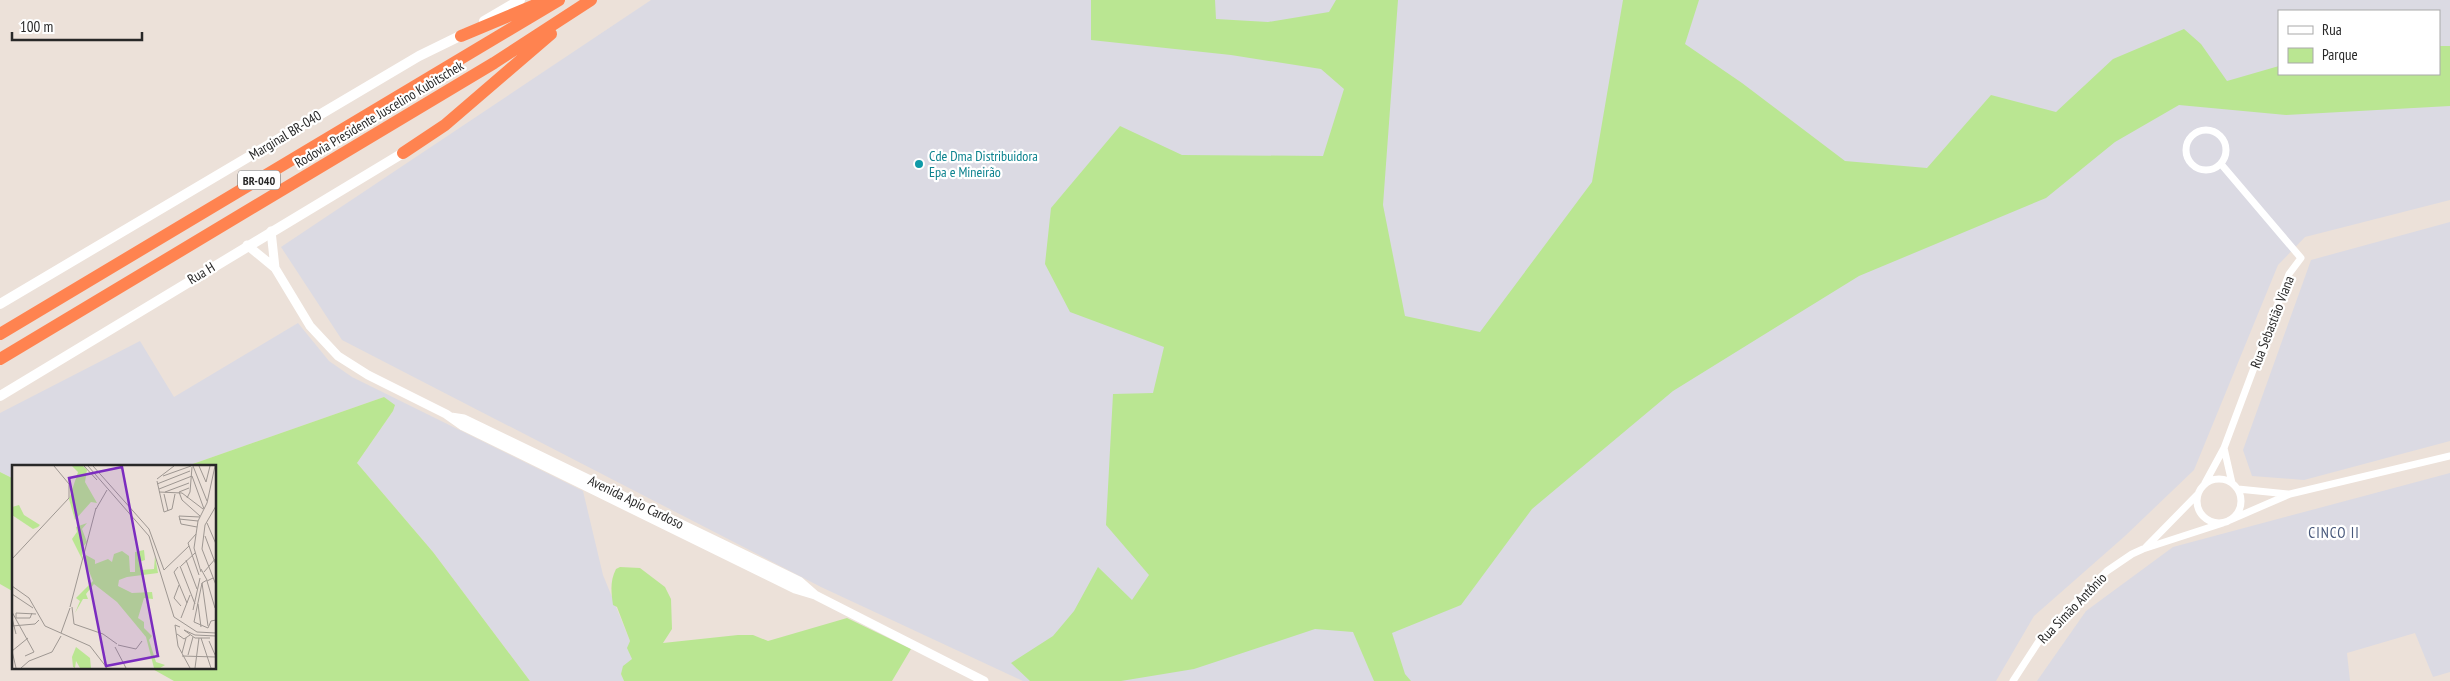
<svg xmlns="http://www.w3.org/2000/svg" width="2450" height="681" font-family="'PT Sans Narrow',sans-serif">
<style>
.industrial{fill:#dbdae3;fill-rule:evenodd}
.green{fill:#bae692}
.lines{fill:none;stroke-linecap:round;stroke-linejoin:round}
.minor{stroke:#fff;stroke-width:7}
.tertiary{stroke:#fff;stroke-width:9}
.secondary{stroke:#fff;stroke-width:10}
.motorway{stroke:#ff8350;stroke-width:12}
.culture-dot{fill:#0f9aa8;stroke:#fff;stroke-width:2}
.labels{text-anchor:middle;dominant-baseline:central;stroke-width:4.5;stroke-linejoin:round;paint-order:stroke}
.shield{fill:#fff;stroke:#686868;stroke-width:1}
.shield-label{font-size:12px;font-weight:bold;fill:#282828}
.street-label{font-size:14px;fill:#282828;stroke:#fff}
.culture-label{font-size:14px;fill:#0d838f;stroke:#fff;text-anchor:start}
.neighbourhood-label{font-size:15px;letter-spacing:1px;fill:#47587b;stroke:#fff}
.inset-road{fill:none;stroke:#9e9792;stroke-width:1}
.view{fill:#7b2cbf;fill-opacity:0.15;stroke:#7b2cbf;stroke-width:2.5}
.inset-edge{fill:none;stroke:#282828;stroke-width:2.5}
</style>
<rect width="100%" height="100%" fill="#ece1d9"/>
<path class="industrial" d="M651 0H2450V200L2305 237 2278 265 2194 470 2125 536 2034 616 1996 681H1023L821 587 342 340 281 247ZM2279 11H2439V74H2279Z
M2450 222V441L2304 480 2252 476 2243 450 2311 260Z
M298 323 329 361 352 377 583 491 603 575 630 641 628 648 632 659 621 674 624 681H530L433 552 357 463 393 411 384 397 187 466H14V479L0 472V413L140 341 174 397Z
M2450 473V672L2433 677 2415 633 2347 653 2350 681H2037L2086 611 2173 547Z"/>
<path class="green" d="M1091 0H1215L1216 19 1268 22 1329 12 1336 0H1398L1383 205 1405 316 1480 332 1592 182 1623 0H1699L1685 44 1742 83 1845 161 1927 168 1991 95 2056 112 2113 59 2184 29 2201 44 2227 81 2279 66V74H2439V46H2450V106L2286 115 2179 105 2115 142 2046 198 1859 276 1673 391 1532 509 1461 605 1392 633 1405 674 1411 681H1374L1353 632 1315 629 1194 669 1121 681H1030L1011 663 1053 636 1074 611 1098 567 1132 600 1149 575 1106 525 1113 394 1153 393 1164 347 1070 312 1045 264 1051 208 1120 126 1182 155 1323 156 1344 89 1321 69 1231 55 1091 40Z
M384 397 395 405 393 411 357 463 433 552 530 681H174L149 667H215V466H187Z
M0 472 14 479V592L0 584Z
M620 567 640 568 665 587 671 599 672 629 663 643 738 635H753L768 641 847 618 911 649 892 681H624L621 674 623 666 632 659 627 648 630 641 617 607 613 605C611 591 610 581 616 569Z"/>
<g class="lines">
<path class="minor" d="M2186 150a20 20 0 1 1 40 0a20 20 0 1 1-40 0Z
M2224 448 2232 483
M2197 501a22 22 0 1 1 44 0a22 22 0 1 1-44 0Z
M2205 483 2224 448 2289 274 2301 258 2221 164
M2238 489 2288 494
M2230 520 2290 494 2450 456
M2146 547 2197 495
M2013 681 2039 641 2068 610 2107 571 2132 554 2143 549 2223 523"/>
<path class="tertiary" d="M271 231 275 268
M247 245 275 268 310 326 338 356 368 375 446 414 463 426 795 589 815 595 984 681
M451 417 464 419 799 581 815 595"/>
<path class="secondary" d="M484 21 520 0
M0 304 419 56 466 33
M0 396 403 153"/>
<path class="motorway" d="M461 36 547 0
M403 153 445 125 551 34
M0 334 559 0
M0 359 494 63 591 0"/>
</g>
<circle class="culture-dot" cx="919" cy="164" r="5"/>
<g class="labels">
<rect class="shield" x="238" y="170.5" width="42" height="19" rx="4"/>
<g class="shield-label">
<text x="259" y="180">BR-040</text>
</g>
<g class="street-label">
<text transform="translate(379 114) rotate(-31)">Rodovia Presidente Juscelino Kubitschek</text>
<text transform="translate(285 135) rotate(-31)">Marginal BR-040</text>
<text transform="translate(201 273) rotate(-31)">Rua H</text>
<text transform="translate(2272 322) rotate(-69)">Rua Sebastião Viana</text>
<text transform="translate(636 502) rotate(26)">Avenida Apio Cardoso</text>
<text transform="translate(2072 608) rotate(-46)">Rua Simão Antônio</text>
</g>
<g class="culture-label">
<text x="929" y="156">Cde Dma Distribuidora<tspan x="929" dy="16">Epa e Mineirão</tspan></text>
</g>
<g class="neighbourhood-label">
<text x="2334" y="532">CINCO II</text>
</g>
</g>
<g transform="translate(12 465)">
<rect width="204" height="204" fill="#ece1d9"/>
<path d="M60 1H71L75 5 73 17 85 38 79 37 63 55 57 34 66 7ZM7 40 12 50 28 60 26 62 21 64 0 50V42ZM75 58 70 64 75 77 70 83V94L60 74 65 67 64 62ZM132 85 133 95 127 97 129 105 142 104 143 91 146 108 115 112 107 115 106 121 120 128 140 127 141 134 132 133 126 153 132 157V163L140 171 137 175 144 197 153 200 148 203H142L134 172 105 137 82 119 74 129 76 134H71L63 148 68 136 64 133 81 116 72 94 74 90 83 95V99L96 94 100 97 102 89 110 86 117 91 118 107H123V87ZM64 182 78 193 79 203H68L64 196 63 203 61 202 60 192Z" fill="#bae692"/>
<path class="inset-road" d="M72 1 85 15M76 1 137 71 162 152 185 167 204 168M81 1 137 64 152 105M181 1 195 36M187 1 194 17 198 1M151 11 179 1M145 14 162 1M145 16 152 47 160 44 163 29M145 19 178 6M177 23 167 27 170 35 188 51M147 24 180 11 192 44M147 27 170 28 191 44M153 27 177 18M152 29 156 46M175 33 178 27 180 2M204 41 193 60 190 84 204 120M84 44 95 25M167 54 186 56M195 58 204 79M185 62 169 59 167 51 188 52M184 69 176 78 187 110M193 71 204 100M0 94 57 33V19L42 1M174 95 185 124M168 101 183 139M169 101 183 88M166 102 162 107 175 138M189 104 195 115 190 118M152 105 177 81M189 107 182 83 186 56 195 38 203 1M192 107 204 93M201 113 195 116 203 143M190 118 196 161M190 118 182 157 196 163 199 156 204 155M167 120 162 133 169 141M0 121 17 133 33 161 78 181 95 203M0 129 21 143M186 139 189 162M58 142 84 43M60 142 62 159 91 169 105 179M181 145 188 113M0 147 22 187 13 191M4 148V153H18L20 148M4 148 24 149M0 153 4 169M169 153 178 130M0 161 23 159 27 155M168 162 163 160 166 181 178 203M172 165 183 170 204 171M172 165 183 173H198M49 168 58 143M165 169 172 174 178 170M189 173 199 203M197 176 204 192M106 180 124 184 130 176M103 182 114 203M0 186 16 173M0 186 4 203M170 188 174 173M176 190 181 172M170 191 204 192M9 203 17 196 40 187 49 171M183 203 187 173"/>
<path class="view" d="M110 2 146 191 94 201 57 13Z"/>
<rect width="204" height="204" class="inset-edge"/>
</g>
<rect x="2278" y="10" width="162" height="65" fill="#ffffff" stroke="#a9a9a9"/>
<rect x="2288" y="26" width="25" height="8" fill="#ffffff" stroke="#a9a9a9"/>
<text x="2322" y="35" font-size="15" fill="#282828">Rua</text>
<rect x="2288" y="48" width="25" height="15" fill="#bae692" stroke="#a9a9a9"/>
<text x="2322" y="60" font-size="15" fill="#282828">Parque</text>
<path d="M12 32v8h130v-8" fill="none" stroke="#282828" stroke-width="2.5"/>
<text x="20" y="32" font-size="15" fill="#282828" stroke="#ffffff" stroke-width="4" paint-order="stroke">100 m</text>
</svg>
